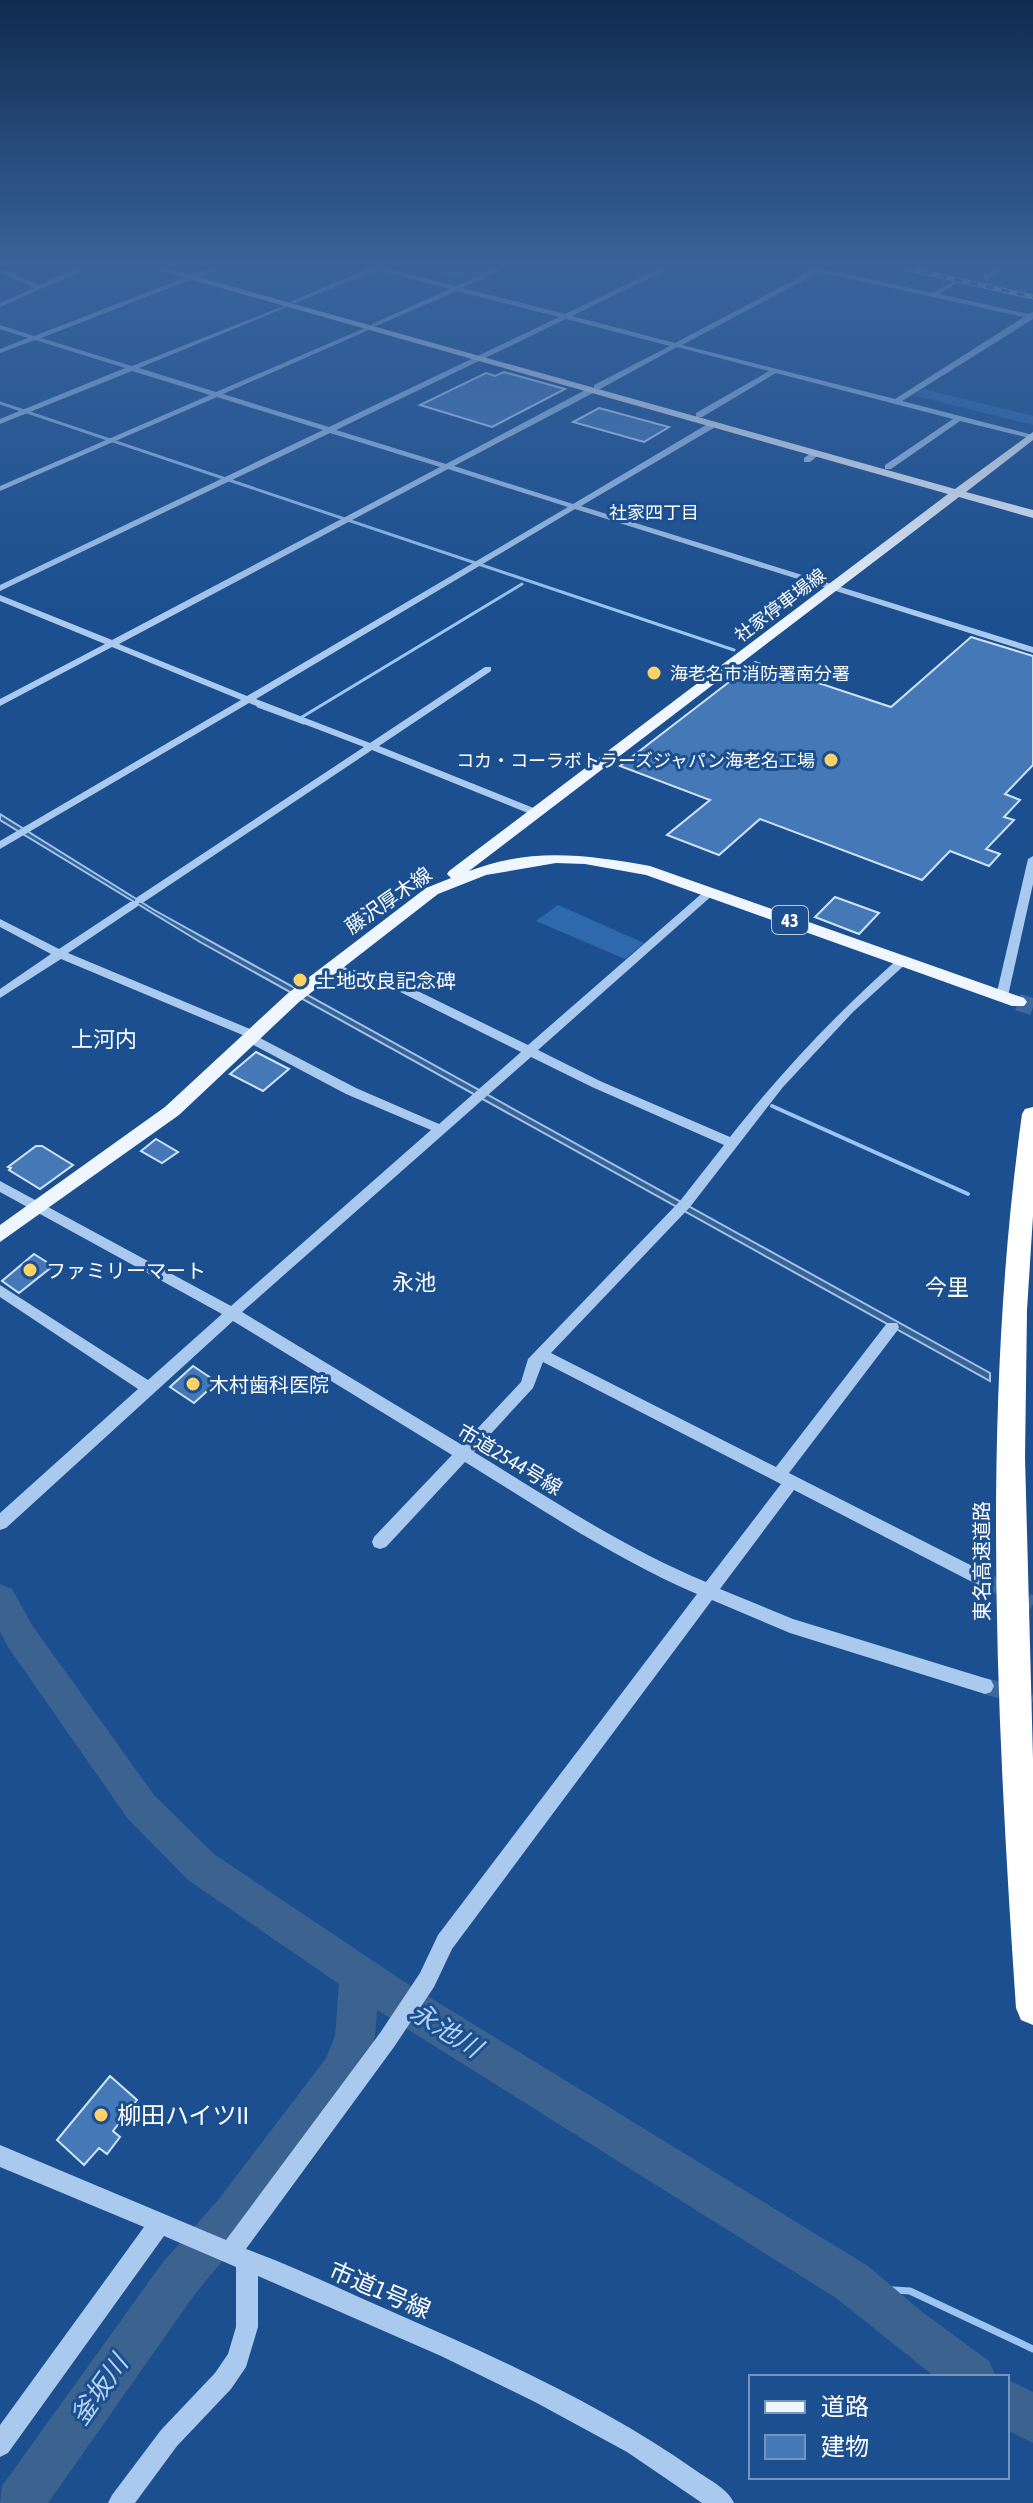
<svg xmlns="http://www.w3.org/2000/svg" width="1033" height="2503" font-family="'Asap Condensed','Noto Sans JP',sans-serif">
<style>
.green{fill:#2e69ad}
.water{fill:#3c6290;stroke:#9cc4f0;stroke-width:2}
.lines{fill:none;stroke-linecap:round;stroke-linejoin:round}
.stream-far2{stroke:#9cc4f0;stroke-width:3}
.stream-far1{stroke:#9cc4f0;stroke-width:4}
.stream{stroke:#9cc4f0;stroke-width:7}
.river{fill:#3c6290;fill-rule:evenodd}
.building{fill:#4478b7;stroke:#cfe3fa;stroke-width:2}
.minor-tunnel{stroke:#3d69a0;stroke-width:16;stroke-dasharray:16 8;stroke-linecap:butt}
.major-tunnel{stroke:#3d69a0;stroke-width:17;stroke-dasharray:17 9;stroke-linecap:butt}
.minor{fill:#a9c9ee;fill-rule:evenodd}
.major{fill:#f0f6ff;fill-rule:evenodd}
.highway{fill:#fff;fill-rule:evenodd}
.rail-casing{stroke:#fff;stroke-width:5}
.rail{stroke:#1b4f8f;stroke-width:3;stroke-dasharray:8;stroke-linecap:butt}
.poi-dot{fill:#ffd166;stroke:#1b4f8f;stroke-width:3}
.labels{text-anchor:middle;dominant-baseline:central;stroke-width:6;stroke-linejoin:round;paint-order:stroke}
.far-neighbourhood-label{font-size:18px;fill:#fff;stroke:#1b4f8f}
.far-street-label{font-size:18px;fill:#fff;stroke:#1b4f8f}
.far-poi-label{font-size:18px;fill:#fff;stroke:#1b4f8f;text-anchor:start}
.shield{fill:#1b4f8f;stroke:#bbcadd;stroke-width:2}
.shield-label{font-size:18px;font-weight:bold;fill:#fff}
.street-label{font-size:20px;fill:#fff;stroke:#1b4f8f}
.poi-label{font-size:20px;fill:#fff;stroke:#1b4f8f;text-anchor:start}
.neighbourhood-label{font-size:22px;fill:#fff;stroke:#1b4f8f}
.near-poi-label{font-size:24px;fill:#fff;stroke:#1b4f8f;text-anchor:start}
.near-street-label{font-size:24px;fill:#fff;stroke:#1b4f8f}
.near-water-label{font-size:26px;font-style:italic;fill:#b5d3f5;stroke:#1b4f8f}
</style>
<rect width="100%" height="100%" fill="#1b4f8f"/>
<path class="green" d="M411 265H502L468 280Z
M923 389 1033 416V425L913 395Z
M558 905 644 943 625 959 536 921Z"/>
<path class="water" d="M0 814 154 910 990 1373V1381L200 942 0 820Z"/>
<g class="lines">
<path class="stream-far2" d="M0 403 734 650
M258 706 304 723
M302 717 522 584"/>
<path class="stream-far1" d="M772 1106 968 1194"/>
<path class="stream" d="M860 2288 910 2291 1033 2349"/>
<path class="river" d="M0 1584 12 1589 32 1625 154 1795 214 1854 403 1981 868 2266 921 2311 989 2361 996 2377H935L836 2298 377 2010 375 2037 354 2086 249 2229 195 2294 48 2503H0L2 2486 163 2262 219 2199 326 2058 335 2036 339 1984 188 1880 128 1819 8 1647 0 1632Z
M1007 2379 1033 2392V2443L1007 2430Z"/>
</g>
<path class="building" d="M504 372 565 389 492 427 420 405 486 373 495 376Z
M599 408 669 427 644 442 573 422Z
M971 637 1033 656V765L1005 794 1020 800 1004 817 1014 820 986 849 1000 854 989 866 950 851 922 880 760 819 719 855 667 835 710 800 620 766 755 662 891 707Z
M835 897 879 913 859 934 815 917Z
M256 1052 289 1069 263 1091 230 1074Z
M156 1139 178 1152 162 1163 141 1151Z
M36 1146H42L73 1165 40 1189 9 1170 11 1168 8 1167Z
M34 1254 53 1266 19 1293 2 1281Z
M193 1366 217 1382 194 1403 170 1387Z
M110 2076 137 2100 113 2131 120 2137 107 2154 99 2148 84 2165 57 2140Z"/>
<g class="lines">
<path class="minor-tunnel" d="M984 1580 1033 1604
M985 1686 1033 1700"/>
<path class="major-tunnel" d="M1018 1002 1033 1007"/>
<path class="minor" d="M85 265H95L0 307V303L34 288 0 272V268L39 285Z
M218 265H228L41 338 132 366 289 304V306L139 368 216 392 367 327H371V329L223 394 329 427 559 317 457 291 376 326H372V324L450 289 377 270 295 303 290 302 370 268 362 265H374L456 286 503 265H512L462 288 565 314 667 265H676L572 316 675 343 813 270 795 265 818 267 830 265 824 269 932 293 954 281 956 284 939 294 1028 314 1033 312V319L902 401 1033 435V439L960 421 891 469H885V465L953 419 776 373 702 417H696V413L769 371 677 347 600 389H595V392L454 466 573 504 711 422H717V426L581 506 1033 647V653L575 509 256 699 370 743 485 667H491V671L379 746 541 811V815H533L372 750 144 902 139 903 138 906 68 953 257 1032 258 1037 356 1088 439 1124 521 1052 378 981 346 976 329 970V964L333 963 349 969 385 975 528 1045 707 889H715V893L538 1050 600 1081 730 1137C783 1070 835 1015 899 958H907L909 961 853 1012 783 1087 690 1207 551 1353 776 1467 887 1323H897L899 1327 897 1331 789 1473 990 1575 992 1580 990 1585 984 1587 978 1585 794 1490 720 1589 793 1619 991 1680 994 1686 991 1692 985 1694 790 1633 712 1600 452 1949 434 1987 394 2047 246 2249C293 2266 340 2289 386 2309 493 2356 602 2404 698 2472 711 2481 728 2489 734 2503H702L627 2452 535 2402 441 2356 258 2276V2327L246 2367 231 2389 177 2446 135 2503H108L112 2495 161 2430 215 2373 228 2354 236 2327V2267L164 2236 8 2453 0 2457V2425L144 2227 0 2167V2145L226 2240 380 2033 420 1973 438 1935 697 1594C615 1559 540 1508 465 1462L386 1547 380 1549 374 1547 372 1542 374 1537 452 1455 233 1321 6 1528 0 1530V1513L138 1389 0 1297V1285L148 1380 222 1314 0 1192V1181L231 1306 431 1130 346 1094 246 1041 245 1036 61 959 0 998V989L51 954 0 927V919L59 949 130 902 135 901 136 898 364 747 249 703 0 849V841L241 700 112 647 0 706V699L105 644 0 601V595L112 640 440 467 330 433 0 591V585L323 430 217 397 0 491V486L210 395 132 371 0 424V419L125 368 35 340 0 353V349L28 338 0 329V325L34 336ZM819 272 1024 317 895 399 682 345ZM566 319 670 346 594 385V388H589L446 464 336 430ZM448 469 568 507 247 696 119 644ZM531 1057 592 1087 724 1145 680 1201 528 1359 521 1382 462 1445 242 1312ZM543 1362 781 1484 706 1582C624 1548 549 1498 474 1452L533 1388Z
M1002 265H1033V268L1026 271 1006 268 989 277V281H985L984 275Z
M814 451 821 453 810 462H804V458Z
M1033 856V884L1008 996 1002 1000 996 996 1028 859Z"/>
<path class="major" d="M140 265H155L955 489 1033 432V440L966 492 1033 510V518L959 497 469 871C532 847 586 855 650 866L1024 998 1027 1002 1024 1006H1012L646 875 585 864 556 863 486 875 438 894 299 1002 179 1115 0 1242V1225L165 1107 287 994 426 888 451 878 447 874 449 871 948 494Z"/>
<path class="highway" d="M1033 1107V1216L1027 1310 1025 1457 1033 1759V2025L1021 2020 1016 2008C996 1711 981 1409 1022 1114L1025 1109Z"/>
<g class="rail-casing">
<path id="rail" d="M892 265 1033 297"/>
</g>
<use href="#rail" class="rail"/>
</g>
<linearGradient id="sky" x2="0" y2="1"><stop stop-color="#0f2b4f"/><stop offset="0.43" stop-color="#39639b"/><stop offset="1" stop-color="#39639b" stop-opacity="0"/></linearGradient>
<rect width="1033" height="616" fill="url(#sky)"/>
<g class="poi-dot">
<circle cx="654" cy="673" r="8"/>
<circle cx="831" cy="760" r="8"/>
<circle cx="300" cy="980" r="8"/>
<circle cx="30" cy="1270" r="8"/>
<circle cx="193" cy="1384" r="8"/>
<circle cx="101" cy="2115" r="8"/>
</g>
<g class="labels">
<g class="far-neighbourhood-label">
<text x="654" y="512">社家四丁目</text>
</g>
<g class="far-street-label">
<text transform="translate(780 605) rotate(-37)">社家停車場線</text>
</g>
<g class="far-poi-label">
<text x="670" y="673">海老名市消防署南分署</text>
<text x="815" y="760" text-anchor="end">コカ・コーラボトラーズジャパン海老名工場</text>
</g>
<rect class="shield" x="772" y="906" width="36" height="28" rx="6"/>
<g class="shield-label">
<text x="790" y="920">43</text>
</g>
<g class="street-label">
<text transform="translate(388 900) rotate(-35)">藤沢厚木線</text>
<text transform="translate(510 1459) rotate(31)">市道2544号線</text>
<text transform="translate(981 1561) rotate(-90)">東名高速道路</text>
</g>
<g class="poi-label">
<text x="316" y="980">土地改良記念碑</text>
<text x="46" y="1270">ファミリーマート</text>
<text x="209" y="1384">木村歯科医院</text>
</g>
<g class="neighbourhood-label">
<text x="104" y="1039">上河内</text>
<text x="414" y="1282">永池</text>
<text x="947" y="1287">今里</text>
</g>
<g class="near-poi-label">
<text x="117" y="2115">柳田ハイツII</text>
</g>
<g class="near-street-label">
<text transform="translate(380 2290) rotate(23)">市道1号線</text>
</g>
<g class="near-water-label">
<text transform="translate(446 2030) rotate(32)">永池川</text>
<text transform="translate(99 2390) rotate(-55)">釜坂川</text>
</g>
</g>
<rect x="749" y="2375" width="260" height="104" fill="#1b4f8f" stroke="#7695bc" stroke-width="2"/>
<rect x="765" y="2401" width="40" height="12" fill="#f0f6ff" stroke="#7695bc" stroke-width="2"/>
<text x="821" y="2415" font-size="24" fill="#ffffff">道路</text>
<rect x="765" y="2435" width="40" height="24" fill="#4478b7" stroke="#7695bc" stroke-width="2"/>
<text x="821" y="2455" font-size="24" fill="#ffffff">建物</text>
</svg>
